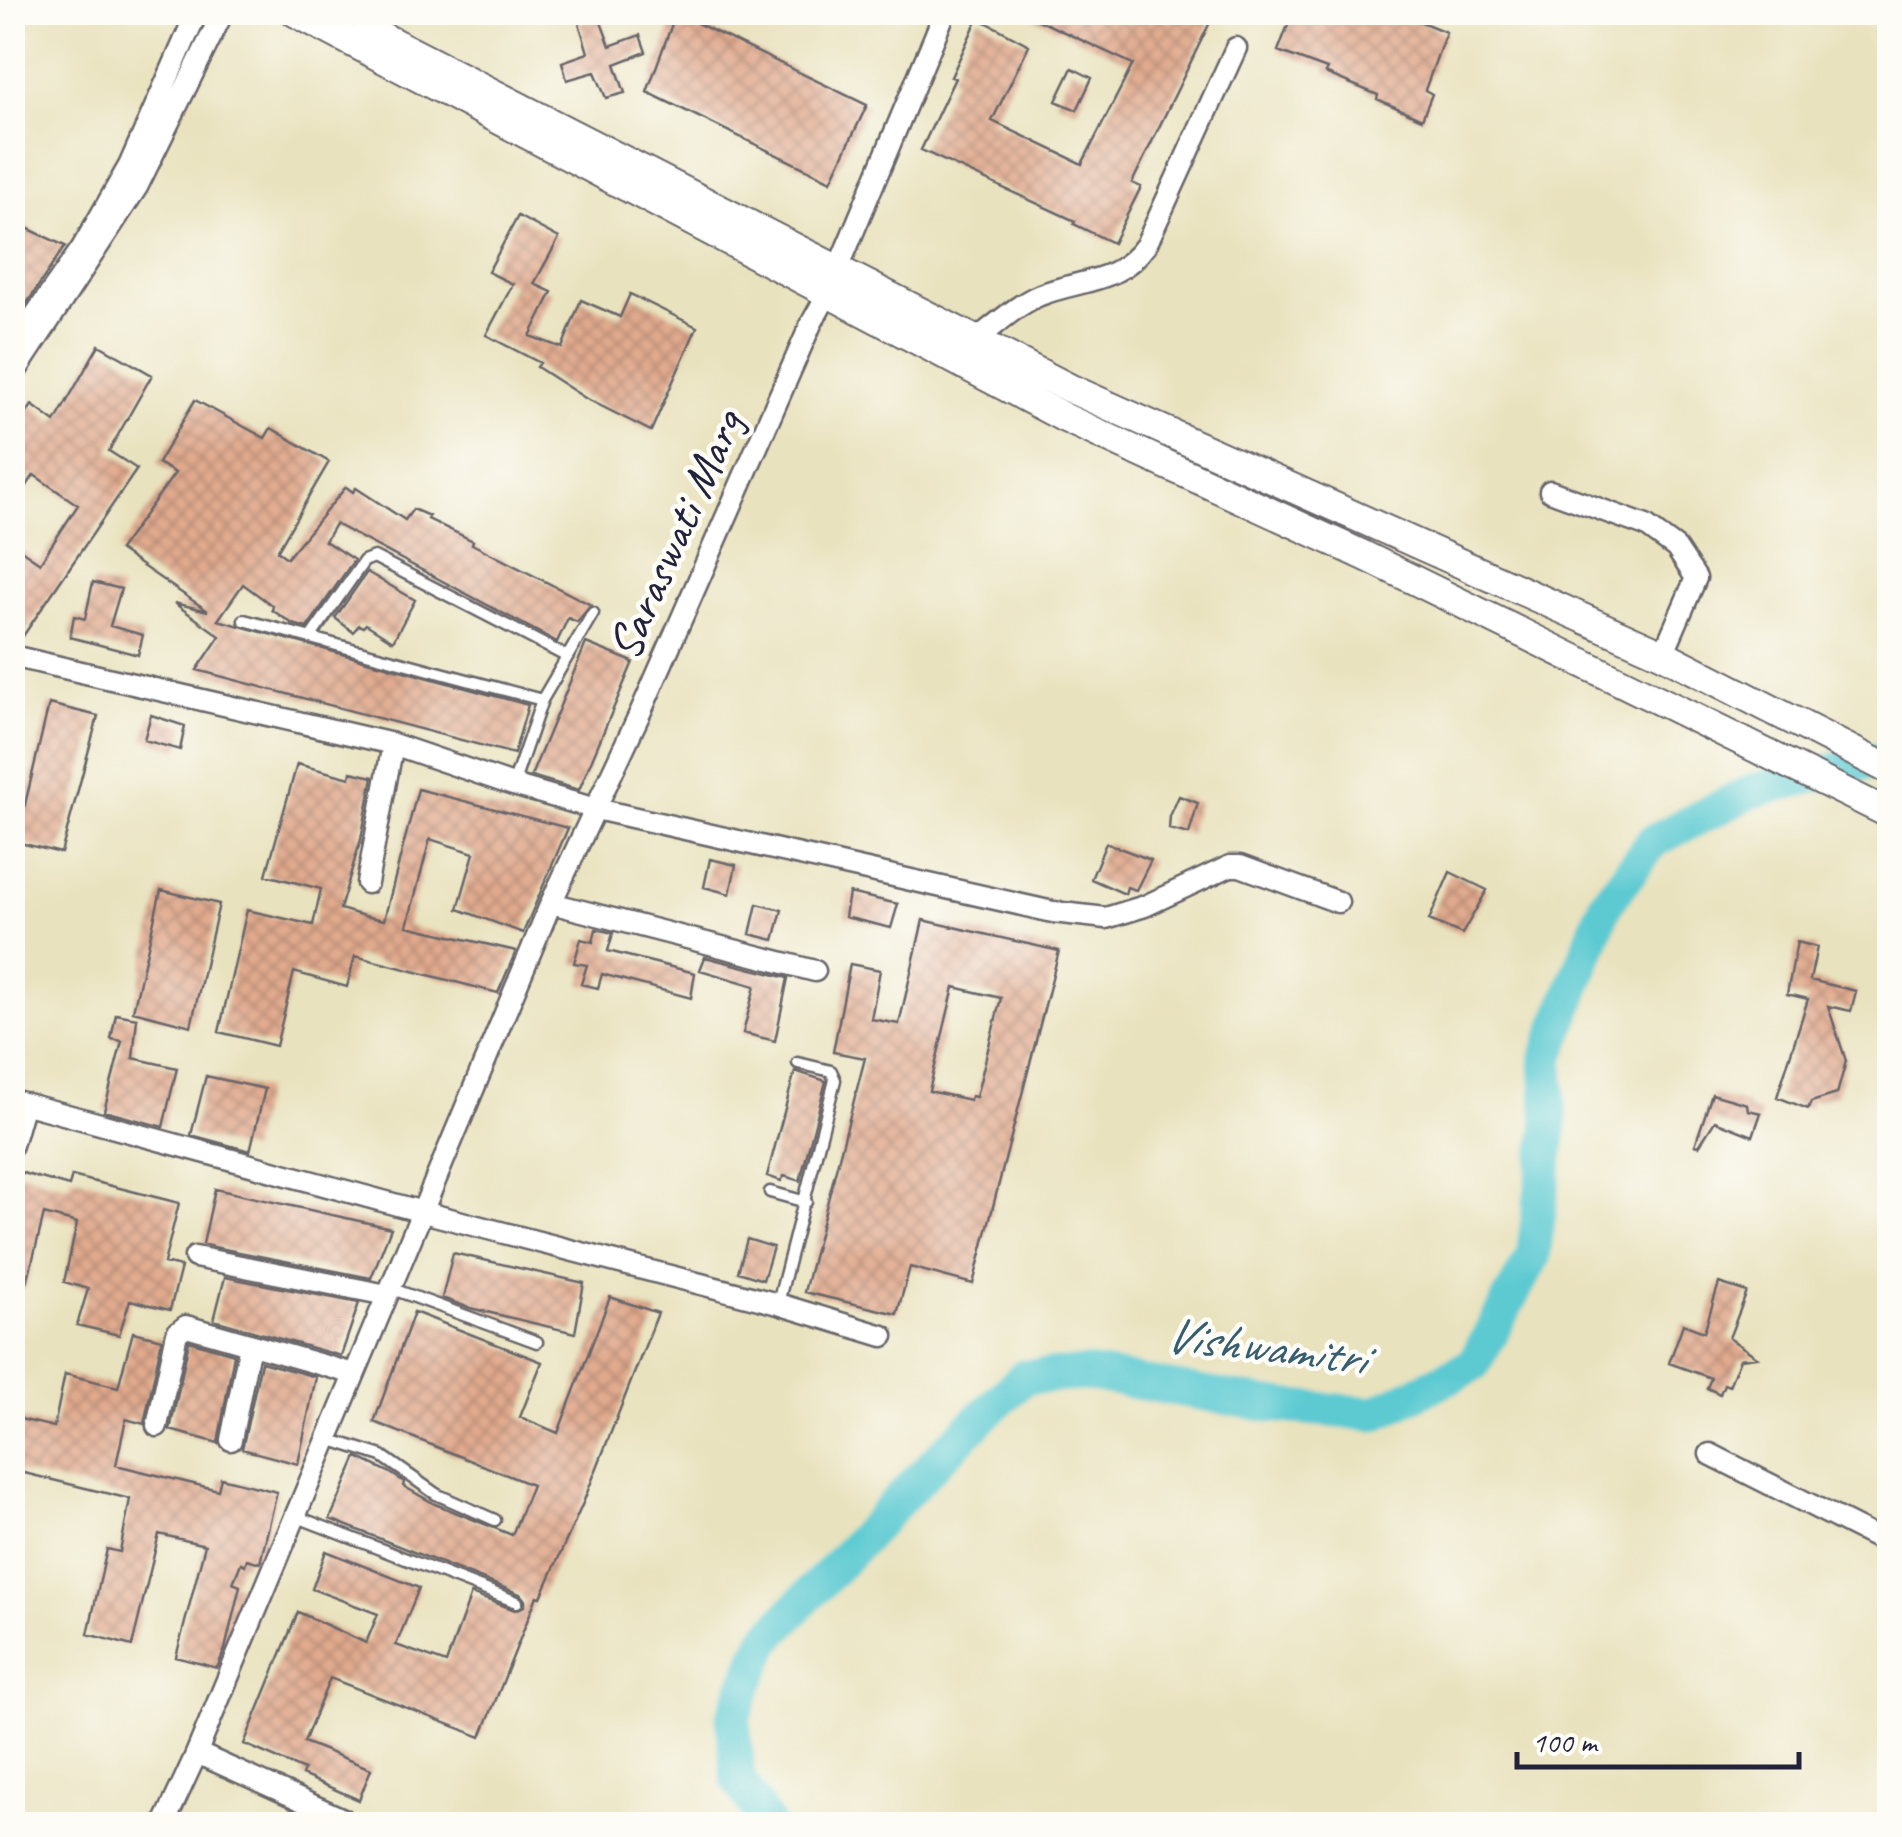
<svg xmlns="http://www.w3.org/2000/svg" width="1902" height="1837" font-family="Caveat,sans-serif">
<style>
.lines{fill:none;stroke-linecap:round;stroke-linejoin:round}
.river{stroke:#5dcad2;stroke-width:35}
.building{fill:url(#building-cross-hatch);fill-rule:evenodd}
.lane-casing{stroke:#686569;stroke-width:15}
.street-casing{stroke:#686569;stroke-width:25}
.secondary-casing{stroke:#686569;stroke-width:32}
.lane{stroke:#fff;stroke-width:10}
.street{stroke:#fff;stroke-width:20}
.secondary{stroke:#fff;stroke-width:28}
.labels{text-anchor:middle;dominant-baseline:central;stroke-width:9;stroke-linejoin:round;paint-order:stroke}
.street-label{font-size:48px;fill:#22223b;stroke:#fdfcf7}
.water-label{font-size:50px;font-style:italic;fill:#375d70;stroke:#fdfcf7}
</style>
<defs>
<pattern id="building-cross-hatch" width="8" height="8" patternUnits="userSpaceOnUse" patternTransform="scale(2.5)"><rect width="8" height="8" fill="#e1aa8e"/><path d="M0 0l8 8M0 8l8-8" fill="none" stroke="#b68a75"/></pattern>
</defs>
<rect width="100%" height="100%" fill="#fdfcf7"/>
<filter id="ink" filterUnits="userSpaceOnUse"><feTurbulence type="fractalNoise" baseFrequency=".01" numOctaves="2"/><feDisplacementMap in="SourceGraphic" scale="20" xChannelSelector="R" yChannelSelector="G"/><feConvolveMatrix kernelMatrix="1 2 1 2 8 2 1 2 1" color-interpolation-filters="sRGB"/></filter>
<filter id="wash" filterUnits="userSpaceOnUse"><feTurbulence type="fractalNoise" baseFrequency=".0048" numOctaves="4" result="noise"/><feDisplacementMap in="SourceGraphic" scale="40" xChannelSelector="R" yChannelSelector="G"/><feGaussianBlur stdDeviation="2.25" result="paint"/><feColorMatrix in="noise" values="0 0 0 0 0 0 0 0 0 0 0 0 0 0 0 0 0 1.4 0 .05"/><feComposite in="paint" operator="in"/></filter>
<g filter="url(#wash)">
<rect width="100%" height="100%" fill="#e9e2be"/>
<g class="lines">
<path class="river" d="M767 1824 738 1779 733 1717 765 1641 941 1456 1024 1377 1088 1374 1270 1405 1374 1414 1473 1365 1533 1257 1550 1127 1547 1058 1605 905 1653 841 1752 791 1890 757"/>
</g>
<g id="blocks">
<path class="building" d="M1021 12H1215L1132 183 1141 187 1113 243 1074 224 1075 221 921 150 955 78 951 77 978 18 1029 45 992 121 1082 164 1133 64Z
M1293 12H1397L1446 32 1425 90 1432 94 1422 119 1377 99 1378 95 1325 73 1327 69 1278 51Z
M676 13 867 105 831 181 647 92Z
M599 17 610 46 640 35 646 52 615 64 625 93 606 98 595 72 567 80 562 62 588 53 579 23Z
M1072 68 1092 78 1077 110 1056 101Z
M518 216 559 238 534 284 552 292 530 336 562 348 581 300 620 317 630 294 697 327 651 431 585 398 537 367 540 363 486 335 513 284 488 272Z
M12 221 65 246 27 303 12 293Z
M99 345 152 375 109 451 137 469 23 636 12 630V544L40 563 78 505 34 475 12 508V436L32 405 55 422Z
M195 400 265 438 271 428 329 462 277 551 287 558 346 487 353 492 356 488 405 520 413 509 429 516 428 519 473 541 472 544 591 605 577 622 568 618 557 642 335 524 325 541 354 560 307 628 293 624 272 610 273 606 243 584 218 620 528 705 514 754 197 670 220 636 174 603 208 611 119 550 175 473 158 463Z
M367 572 415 600 393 641 366 624 363 627 359 625 353 632 335 618Z
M93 582 121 589 110 626 143 635 138 655 70 637 74 616 85 619Z
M586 643 633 662 579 790 531 776Z
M49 704 98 716 61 853 16 842Z
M151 715 185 726 180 750 144 740Z
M297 764 350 778 351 772 373 777 361 839 340 909 364 916 384 920 418 789 568 828 523 933 458 909 474 853 430 839 407 926 516 951 498 993 355 956 347 987 294 972 276 1046 219 1032 247 910 313 925 321 889 266 875Z
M1179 796 1198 803 1189 834 1169 829 1170 816Z
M1106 843 1151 860 1136 890 1127 887 1125 894 1091 879Z
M710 859 736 865 730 894 704 887Z
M1450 872 1487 890 1462 934 1429 920Z
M161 890 219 904 191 1026 133 1011Z
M849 893 898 904 891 928 845 917Z
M757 904 782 910 774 940 750 934Z
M923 920 1059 951 973 1284 910 1267 897 1314 804 1292 865 1058 833 1052 850 964 880 970 871 1019 899 1024ZM954 987 1001 998 976 1097 971 1096 970 1100 929 1091Z
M596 929 613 933 608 951 695 973 691 998 602 974 598 988 581 984 587 965 574 963 581 939 593 942Z
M1797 942 1817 947 1810 980 1856 991 1851 1011 1828 1006 1846 1061 1837 1094 1811 1102 1808 1109 1777 1097 1808 999 1787 994Z
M705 957 788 978 775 1041 743 1033 755 986 700 970Z
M116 1014 137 1018 133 1058 177 1068 163 1127 104 1111 122 1041 111 1039Z
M795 1071 826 1081 800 1181 784 1176 781 1181 767 1176Z
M206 1076 265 1089 250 1151 191 1135Z
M1712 1094 1747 1104 1748 1110 1761 1113 1753 1136 1715 1121 1699 1146 1695 1145Z
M12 1170 69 1186 72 1176 179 1203 164 1263 181 1267 170 1310 130 1300 119 1335 77 1325 88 1289 64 1282 77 1223 44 1214 26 1287 12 1284Z
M215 1189 391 1228 371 1278 214 1247 203 1244Z
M747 1239 773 1247 763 1280 738 1272Z
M453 1253 584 1283 575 1333 470 1308 442 1298Z
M225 1277 359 1303 341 1356 214 1320Z
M1719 1283 1747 1292 1729 1338 1757 1357 1740 1359 1729 1386 1724 1384 1720 1394 1707 1388 1711 1378 1669 1363 1683 1324 1704 1332Z
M610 1297 658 1313 583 1503 541 1597 537 1596 481 1737 330 1678 304 1742 371 1769 359 1800 302 1775 304 1770 244 1744 298 1612 366 1643 378 1614 312 1589 326 1551 419 1588 396 1645 446 1663 471 1594 515 1610 525 1606V1600L520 1594 330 1519 357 1457 389 1472 404 1482 403 1486 435 1504 512 1535 532 1485 374 1422 414 1312 542 1362 520 1417 558 1433Z
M133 1332 162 1339 144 1424 126 1419 116 1465 218 1490 221 1478 277 1492 260 1563 247 1559 245 1565 241 1563 233 1583 240 1586 225 1649 217 1668 176 1657 205 1545 159 1534 132 1646 88 1634 107 1549 120 1552 130 1499 12 1470V1417L54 1427 65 1374 118 1387Z
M189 1341 234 1354 218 1443 170 1430Z
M261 1362 316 1377 298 1464 242 1449Z"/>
</g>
</g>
<g filter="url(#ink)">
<use href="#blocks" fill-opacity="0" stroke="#686569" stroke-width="2.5"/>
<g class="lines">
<g class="lane-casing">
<path id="lane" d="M244 620 542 700
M310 638 364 561 374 557 566 656
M513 785 542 700 593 613
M770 1192 806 1202
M390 1288 537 1342
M778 1303 835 1080 831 1071 798 1063
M328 1439 382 1456 436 1494 495 1520
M295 1516 517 1602"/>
</g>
<g class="street-casing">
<path id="street" d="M974 341C995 326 1016 305 1040 295 1081 279 1118 284 1146 245L1236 48
M12 348 82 248 129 166 197 12
M12 377 137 187 223 12
M1550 491 1646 526 1676 548 1696 578 1663 654
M12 656 393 744 513 785 596 809 1053 912 1106 918 1145 906 1230 866H1240L1338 902
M367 883 393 744
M551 903 815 971
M12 1100 423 1212 778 1304 883 1336
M12 1145 24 1103
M195 1257 387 1295
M157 1426 177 1333 186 1326 354 1374
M231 1440 250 1344
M1710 1454 1890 1545
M197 1753 343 1819
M164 1824 194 1759 551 903 641 711 811 324 827 295 945 12"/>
</g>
<g class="secondary-casing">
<path id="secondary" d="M295 12 1065 418 1363 555 1890 814
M367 29 1069 388 1663 654 1890 770"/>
</g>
<use href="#lane" class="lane"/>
<use href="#street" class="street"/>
<use href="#secondary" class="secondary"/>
</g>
</g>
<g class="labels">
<g class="street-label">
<text transform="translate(675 535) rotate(-66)">Saraswati Marg</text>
</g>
<g class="water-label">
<text transform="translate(1265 1346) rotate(7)">Vishwamitri</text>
</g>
</g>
<rect width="1902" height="1837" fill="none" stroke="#fdfcf7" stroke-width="50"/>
<path d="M1517 1752v15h282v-15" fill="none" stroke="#22223b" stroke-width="5"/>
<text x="1532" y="1752" font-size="30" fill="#22223b" stroke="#fdfcf7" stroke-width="8" paint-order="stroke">100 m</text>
</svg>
